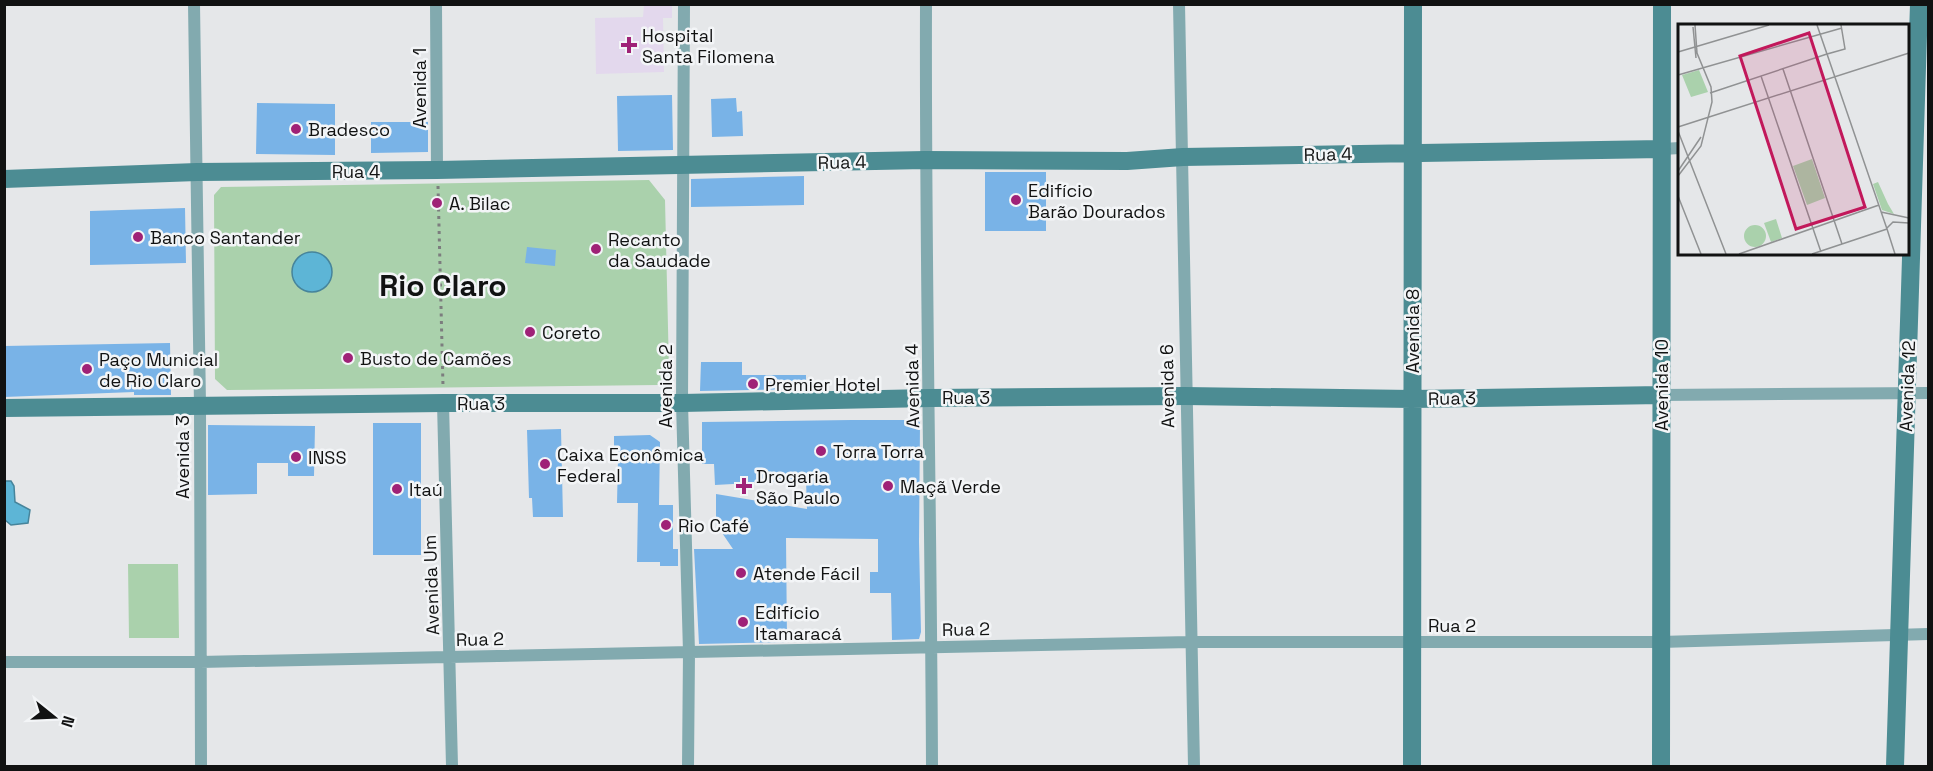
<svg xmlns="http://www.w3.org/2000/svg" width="1933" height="771" font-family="'Space Grotesk',sans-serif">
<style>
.medical{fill:#e3d8ed}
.green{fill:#aad1ac}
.water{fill:#5db5d6;stroke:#46849b;stroke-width:1.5}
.building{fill:#79b3e7}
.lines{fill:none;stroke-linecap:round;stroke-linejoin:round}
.path{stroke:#7c7d7e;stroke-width:3;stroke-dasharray:3 4.5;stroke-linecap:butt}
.street{stroke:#82aaaf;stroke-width:12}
.secondary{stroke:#4c8c93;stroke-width:18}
.poi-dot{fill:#9f2277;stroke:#f3f5f7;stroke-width:2}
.labels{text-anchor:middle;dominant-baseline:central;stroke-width:5;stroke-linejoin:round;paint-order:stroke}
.poi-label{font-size:18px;fill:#111212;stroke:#f3f5f7;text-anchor:start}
.street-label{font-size:18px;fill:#111212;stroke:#f3f5f7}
.town-label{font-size:30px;font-weight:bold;fill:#111212;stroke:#f3f5f7}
.inset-road{fill:none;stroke:#909293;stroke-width:1.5}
.view{fill:#c2185b;fill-opacity:0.15;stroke:#c2185b;stroke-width:3}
.inset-edge{fill:none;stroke:#111212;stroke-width:3}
</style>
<rect width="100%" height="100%" fill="#e5e7e9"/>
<path class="medical" d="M644 5H672V18H663L664 72 596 74 595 18 643 17Z"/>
<path class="green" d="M649 180 665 200 669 370 658 385 227 390 215 379 214 195 221 187Z
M128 564H178L179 638H129Z"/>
<path class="water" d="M292 272a20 20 0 1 1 40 0a20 20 0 1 1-40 0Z
M4 481H11L14 486 15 502 30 510 28 523 11 525 5 520Z"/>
<path class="building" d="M672 95 673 150 618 151 617 96Z
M736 98 737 112 742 111 743 136 712 137 711 99Z
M257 103 335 104V155L256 154Z
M371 122H428V152L371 153Z
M985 172H1046V231H985Z
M804 176V205L691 207V179Z
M185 208 186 263 90 265V211Z
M527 247 556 250 555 266 525 263Z
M170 343 171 395H134V392L4 397V346Z
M701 362H742V375H806V389L700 391Z
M851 420H918L920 423 919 542 921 632 919 639 892 640 891 593H870V572H878V539L786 538 787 642 699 644 694 549H733L716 524V494L807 509 806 480 715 485 714 464H702V422Z
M373 423H421V555H373Z
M208 425 315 426 314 476H288V463H257V494L208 495Z
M561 429 563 517H533L532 498H529L527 430Z
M650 435 660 442 659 505H673V549H678V566H660V562H637L638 503H617L618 459H614V436Z"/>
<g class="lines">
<path class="path" d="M438 186 443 386"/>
<path class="street" d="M194 4 200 405 201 766
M436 4 437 170
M684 4 682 403 689 652 688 766
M926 4C925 258 931 513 932 766
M1179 4 1194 766
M1662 149 1680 148
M1661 395 1928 393
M443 403 452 766
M4 662H200L1191 642H1661L1928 634"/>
<path class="secondary" d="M4 179 197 172 437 170 925 160 1127 161 1183 157 1662 149
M4 408 443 403H682L930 398 1185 396 1412 399 1661 395
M1412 766 1413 4
M1661 766 1662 4
M1895 766 1919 4"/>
</g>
<g class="poi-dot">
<path d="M626 36h6v6h6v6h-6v6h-6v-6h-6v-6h6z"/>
<circle cx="296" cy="129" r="6"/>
<circle cx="1016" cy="200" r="6"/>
<circle cx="437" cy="203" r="6"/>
<circle cx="138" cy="237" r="6"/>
<circle cx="596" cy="249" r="6"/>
<circle cx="530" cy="332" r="6"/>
<circle cx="348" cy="358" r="6"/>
<circle cx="87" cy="369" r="6"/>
<circle cx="753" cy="384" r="6"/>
<circle cx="821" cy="451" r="6"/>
<circle cx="296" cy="457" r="6"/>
<circle cx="545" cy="464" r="6"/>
<path d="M741 477h6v6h6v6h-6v6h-6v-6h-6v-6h6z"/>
<circle cx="888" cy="486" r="6"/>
<circle cx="397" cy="489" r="6"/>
<circle cx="666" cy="525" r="6"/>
<circle cx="741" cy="573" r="6"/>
<circle cx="743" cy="622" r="6"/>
</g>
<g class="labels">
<g class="poi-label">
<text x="642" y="35">Hospital<tspan x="642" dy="21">Santa Filomena</tspan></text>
<text x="308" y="129">Bradesco</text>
<text x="1028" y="190">Edifício<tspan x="1028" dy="21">Barão Dourados</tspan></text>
<text x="449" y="203">A. Bilac</text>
<text x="150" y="237">Banco Santander</text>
<text x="608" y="239">Recanto<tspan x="608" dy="21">da Saudade</tspan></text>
<text x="542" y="332">Coreto</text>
<text x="360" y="358">Busto de Camões</text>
<text x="99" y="359">Paço Municial<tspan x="99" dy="21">de Rio Claro</tspan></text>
<text x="765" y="384">Premier Hotel</text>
<text x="833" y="451">Torra Torra</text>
<text x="557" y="454">Caixa Econômica<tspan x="557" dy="21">Federal</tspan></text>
<text x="308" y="457">INSS</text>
<text x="756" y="476">Drogaria<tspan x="756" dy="21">São Paulo</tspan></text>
<text x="900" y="486">Maçã Verde</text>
<text x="409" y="489">Itaú</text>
<text x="678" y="525">Rio Café</text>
<text x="753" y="573">Atende Fácil</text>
<text x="755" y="612">Edifício<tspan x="755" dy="21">Itamaracá</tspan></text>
</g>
<g class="street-label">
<text transform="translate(419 88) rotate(-90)">Avenida 1</text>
<text transform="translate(1328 154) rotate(-1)">Rua 4</text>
<text transform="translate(842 162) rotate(-1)">Rua 4</text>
<text x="356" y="171">Rua 4</text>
<text transform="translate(1412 331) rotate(-90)">Avenida 8</text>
<text transform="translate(1661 385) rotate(-90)">Avenida 10</text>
<text transform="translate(665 386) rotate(-90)">Avenida 2</text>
<text transform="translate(912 386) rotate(-91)">Avenida 4</text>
<text transform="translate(1167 386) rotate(-91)">Avenida 6</text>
<text transform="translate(1907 386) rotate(-88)">Avenida 12</text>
<text x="966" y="397">Rua 3</text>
<text transform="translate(1452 398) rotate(-1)">Rua 3</text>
<text x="481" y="403">Rua 3</text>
<text transform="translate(182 457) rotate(-90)">Avenida 3</text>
<text transform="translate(431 585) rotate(-92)">Avenida Um</text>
<text x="1452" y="625">Rua 2</text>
<text transform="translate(966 629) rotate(-1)">Rua 2</text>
<text transform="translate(480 639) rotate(-1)">Rua 2</text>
</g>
<g class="town-label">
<text x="443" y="285">Rio Claro</text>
</g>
</g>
<g transform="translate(1678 24)">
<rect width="231" height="231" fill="#e5e7e9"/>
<path d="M21 46 30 68 13 73 4 51ZM134 135 147 174 129 181 115 142ZM200 158 210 180 216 190 204 186 195 160ZM98 195 104 214 93 218 86 199ZM66 212a11 11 0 1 1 22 0a11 11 0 1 1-22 0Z" fill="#aad1ac"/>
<path class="inset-road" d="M139 1 149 30 167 25 163 1M15 3 18 34M0 28 91 1M105 45 164 220M0 51 164 4M83 52 143 228M32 69 149 30 209 205M28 94 231 29M0 103 28 94M0 107 48 230M0 147 23 113M0 152 23 122 34 78 33 63 19 29 17 1M0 172 23 230M203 188 231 194M209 204 215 198 231 199M209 205 217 230M61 230 201 181M134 230 209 205"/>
<path class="view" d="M131 9 187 183 118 205 62 32Z"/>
<rect width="231" height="231" class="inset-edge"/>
</g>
<rect width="1933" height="771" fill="none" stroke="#111212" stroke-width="12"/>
<g transform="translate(54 717) rotate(108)" stroke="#f3f5f7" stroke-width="4.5" paint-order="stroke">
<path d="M0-4.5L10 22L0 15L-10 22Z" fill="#111212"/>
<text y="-9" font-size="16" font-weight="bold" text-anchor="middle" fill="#111212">N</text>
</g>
</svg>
